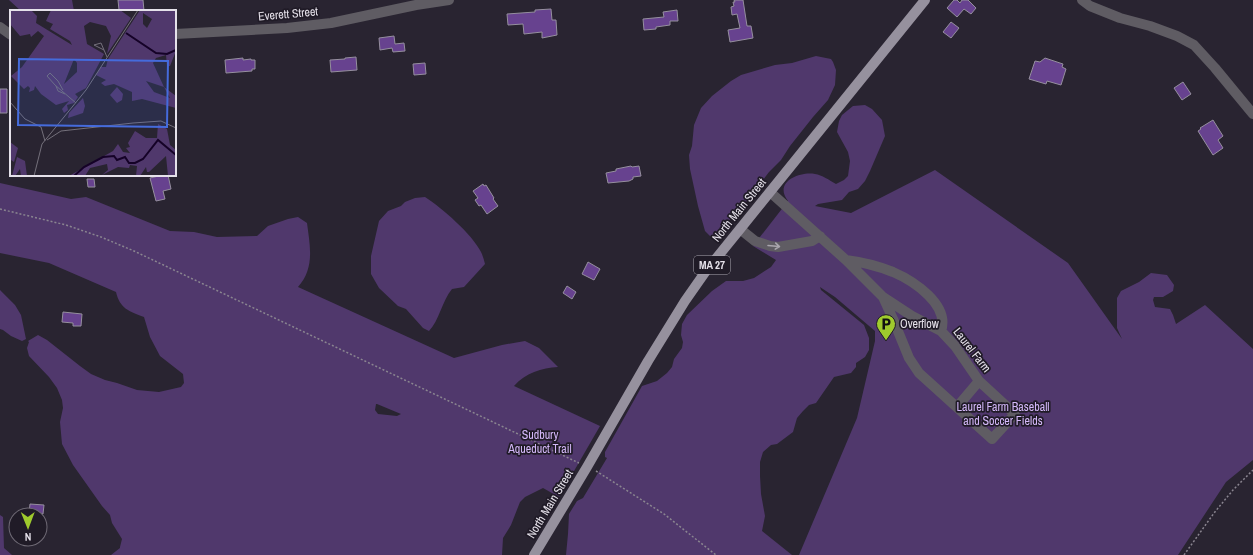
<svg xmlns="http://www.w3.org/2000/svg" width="1253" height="555" font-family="'Archivo Narrow',sans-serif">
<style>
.green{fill:#50386c;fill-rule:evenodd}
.building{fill:#67428f;stroke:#958f9e}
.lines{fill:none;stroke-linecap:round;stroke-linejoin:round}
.path{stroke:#8a8590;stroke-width:1.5;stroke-dasharray:2 2;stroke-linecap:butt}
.minor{stroke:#5f5c63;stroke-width:10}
.major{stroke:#96919e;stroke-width:10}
.oneway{stroke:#a9a5ad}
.labels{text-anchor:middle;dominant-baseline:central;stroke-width:3.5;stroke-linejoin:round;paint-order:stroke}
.shield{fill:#201b27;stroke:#aaa6b0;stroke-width:1}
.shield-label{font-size:11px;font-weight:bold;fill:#e5e1ea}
.street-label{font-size:12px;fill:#e5e1ea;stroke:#201b27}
.poi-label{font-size:12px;fill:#e5e1ea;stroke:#201b27;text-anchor:start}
.park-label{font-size:12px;fill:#d4b8f9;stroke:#201b27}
.inset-river{fill:none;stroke:#150227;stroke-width:2}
.inset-road{fill:none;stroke:#74707b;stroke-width:1}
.view{fill:#456bdc;fill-opacity:0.15;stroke:#456bdc;stroke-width:2}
.inset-edge{fill:none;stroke:#e5e1ea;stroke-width:2}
</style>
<rect width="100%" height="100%" fill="#292431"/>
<path class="green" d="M9 0H72L74 11H21Z
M816 56 831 59 833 62 836 70 835 85 828 100 813 117 790 146 781 160 769 172 743 206 712 238 705 231 698 206 690 169 689 155 692 146 694 125 701 108 712 96 731 81 741 75 775 65 792 63Z
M865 105 872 109 882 120 885 136 870 171 865 181 858 189 849 192 842 200 818 204 815 206 851 213 935 170 1068 263 1122 339 1117 328V298L1121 291 1139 282 1151 273 1167 275 1174 285 1173 291 1163 297H1154L1153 300 1155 307 1170 309 1173 315 1176 324 1205 305 1253 349V460L1226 482 1178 555H799L857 418 875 341V331L835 297 820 287 821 290 864 325 869 338V350L865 357 856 363V367L851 373 834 377 816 403 809 405 803 411 797 418 793 432 777 444 771 445 763 452 760 462V476L761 494 765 516 762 531 792 555H566L568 534 569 514 577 501 583 498 607 458 605 457V452L642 386 657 381 667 373 672 367 674 359 682 348 683 342 681 335 682 324 687 315 712 291 726 281H743L754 278 771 267 776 260 753 246 788 201C773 182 800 171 815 174 822 175 829 180 836 184L844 180 848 176 850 161 848 152 837 132 839 121 842 115 853 106Z
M0 183 71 199 86 197 170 231 194 232 217 237 257 236 268 226 288 219 298 217 307 223C310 246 315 268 298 287L454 358 502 345 525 341 539 348 558 367C542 368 525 373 514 386L600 426 559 497 543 488 525 497 520 502 511 525 503 538 502 555H111L120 548V547L122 539 112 523 110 515 102 506 73 465 62 444 60 422 63 408 62 400 57 388 49 377 29 356 27 348 29 342 28 341 38 335 47 340 80 366 91 374 105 380 117 383 137 390 159 392 181 387 184 383 183 374 160 356 150 337 144 317C129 311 120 309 116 292L49 263 0 253ZM376 404H377L401 414 397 416 378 414 375 410Z
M425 197C442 208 472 234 481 252 483 256 484 260 485 264L464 287 452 289C442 301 439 321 429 331L423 328 406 309 398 306 379 288 371 274V256L379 221 388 211 401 206 405 202 415 198Z
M0 290 15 305 21 315 26 339 22 341 11 336 3 330 0 329Z
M0 515 3 517 4 548 12 555H0Z"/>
<path class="building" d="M118 0H143L144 11 119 10Z
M734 0H743L747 26H751L753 38 730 42 728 30 740 28 737 14 732 15 731 7 734 6 733 2H735Z
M954 0H957L960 3 962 0H968L976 8 971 14 964 9 957 17 947 8Z
M551 9 552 20H556L557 35 542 38V32L524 34 523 24 508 25 507 14 535 12V10Z
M677 10 678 21H670V25L656 27V29L644 30 643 19 664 17 663 12Z
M951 22 959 28 951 38 943 32Z
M394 36 395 44 404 43 405 51 393 52 392 48 380 50 379 38Z
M356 57 357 70 331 72 330 60 345 59V58Z
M243 58V60L251 59V60H255V69H252V71L226 73 225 60Z
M1045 58 1063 64 1062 67 1066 69 1061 85 1047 81 1046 84 1029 79 1035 61 1040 62Z
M425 63 426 74 414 75 413 64Z
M1183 82 1191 94 1182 100 1174 88Z
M0 89H7V113H0Z
M1213 120 1223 136 1218 140 1223 148 1213 155 1198 131 1201 129 1200 128Z
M631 166 632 167 639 166 641 176 633 177V179L629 181 608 183 606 173 616 171V169Z
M163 175H168L171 189 163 191 165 199 156 201 150 178Z
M87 179H94L95 187H88Z
M483 184 484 186 486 185 494 198 493 199 498 206 487 214 481 205 479 206 475 200 478 198 473 191Z
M588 262 600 269 594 280 582 274Z
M567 286 576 292 572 299 563 293Z
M63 312 82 314 81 326H73V323L62 322Z
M30 504 44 505 43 514 29 513Z"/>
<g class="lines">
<path class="path" d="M0 209 66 225 101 237 134 251 579 463
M596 471 664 514 716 555
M1184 555 1214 513 1233 490 1253 470"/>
<path class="minor" d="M1082 0 1090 6 1120 18 1150 26 1177 36 1194 45 1215 68 1253 114
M0 27 11 35
M175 34 287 28 331 23 416 5 449 0
M770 192 846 260 883 297 912 316 941 331 955 346 979 381 1015 414 992 439 919 373 909 358 893 319 883 297
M740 229 755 241 770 246 778 247 812 241 820 236
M846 260C862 262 878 266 893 272 914 281 950 305 941 331
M957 407 979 381"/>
<path class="major" d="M534 555 587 467 648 361 685 301 706 271 740 229 925 0"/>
</g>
<defs><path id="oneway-shaft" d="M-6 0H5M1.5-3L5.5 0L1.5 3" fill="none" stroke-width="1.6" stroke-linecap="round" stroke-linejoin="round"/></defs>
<use class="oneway" href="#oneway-shaft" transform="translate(774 246) rotate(5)"/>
<defs>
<g id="parking-pin" transform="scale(1)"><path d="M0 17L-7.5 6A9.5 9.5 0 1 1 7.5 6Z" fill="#9fca2d" stroke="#201b27"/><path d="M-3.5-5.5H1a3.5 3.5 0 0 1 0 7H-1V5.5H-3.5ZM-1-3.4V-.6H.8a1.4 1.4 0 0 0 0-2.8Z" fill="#111"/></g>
</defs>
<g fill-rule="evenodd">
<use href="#parking-pin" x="886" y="324"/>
</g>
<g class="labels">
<rect class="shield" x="694" y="256" width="36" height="18" rx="3"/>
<g class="shield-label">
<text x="712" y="265">MA 27</text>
</g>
<g class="street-label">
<text transform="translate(288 14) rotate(-5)">Everett Street</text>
<text transform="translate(739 210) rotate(-51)">North Main Street</text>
<text transform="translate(972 350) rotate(52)">Laurel Farm</text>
<text transform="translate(550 504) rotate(-59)">North Main Street</text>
</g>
<g class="poi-label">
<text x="900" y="324">Overflow</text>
</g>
<g class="park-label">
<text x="1003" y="407">Laurel Farm Baseball<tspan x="1003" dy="14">and Soccer Fields</tspan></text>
<text x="540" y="435">Sudbury<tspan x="540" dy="14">Aqueduct Trail</tspan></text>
</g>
</g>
<g transform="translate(10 10)">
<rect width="166" height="166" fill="#292431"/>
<path d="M0 0H21L27 6 26 13 62 35 60 31 40 19 43 14 36 11 41 0H110L121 8 97 44 101 26 96 16 80 12 74 16 77 34 94 44 76 78 65 84 68 87 64 93 57 95 58 100 54 103 52 99 59 91 46 95 31 84 25 76 24 80 19 82 20 78 18 76 14 79 1 66 12 57 34 26 28 21 21 27 20 24 10 26 0 14ZM64 49 67 53V62L54 74ZM130 0H166V41L160 56H157L156 45 146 48 143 53 154 77 166 86V98L132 89 122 91V82L104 74 95 76 91 73 96 70 86 65 91 57H96L98 49ZM133 3 142 9 137 18 133 14ZM136 71 154 77 160 88 144 82ZM107 77 113 84 112 90 107 93 100 85ZM73 88 75 96 73 103 58 108 59 103ZM148 114 157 119 160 135 166 140V166H158L156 146 139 162H137L136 157 130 166H126L127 156 120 155 119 158 108 157 92 165 98 160 97 154 80 158 75 166H59L103 141 108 134 113 142 120 143 116 138 120 137 118 133 125 121 136 128H147ZM0 132 8 138 4 152 1 150 0 155ZM7 147 15 151 17 166H11L10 159 5 166H2Z" fill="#50386c" fill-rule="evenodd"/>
<path class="inset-river" d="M116 23 146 43 157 44 166 40M64 166 74 157 93 147 104 146 107 150 115 147 119 153H125L133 149 148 130 166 145"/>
<path class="inset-road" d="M94 40 84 35 91 33 97 47M46 76 48 81 55 84M53 80 48 71 40 63 37 66 45 75 66 93M0 92 15 109 31 117 35 131M37 130 51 121 123 113 151 111 166 118M24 166 32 134 76 80 128 0"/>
<path class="view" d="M9 49 158 51 157 117 8 115Z"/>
<rect width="166" height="166" class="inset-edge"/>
</g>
<g transform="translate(28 527) rotate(179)"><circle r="19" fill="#201b27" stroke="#6f6a75"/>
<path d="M0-3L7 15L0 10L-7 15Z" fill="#9fca2d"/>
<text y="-6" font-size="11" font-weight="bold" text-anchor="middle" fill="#e5e1ea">N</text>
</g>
</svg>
